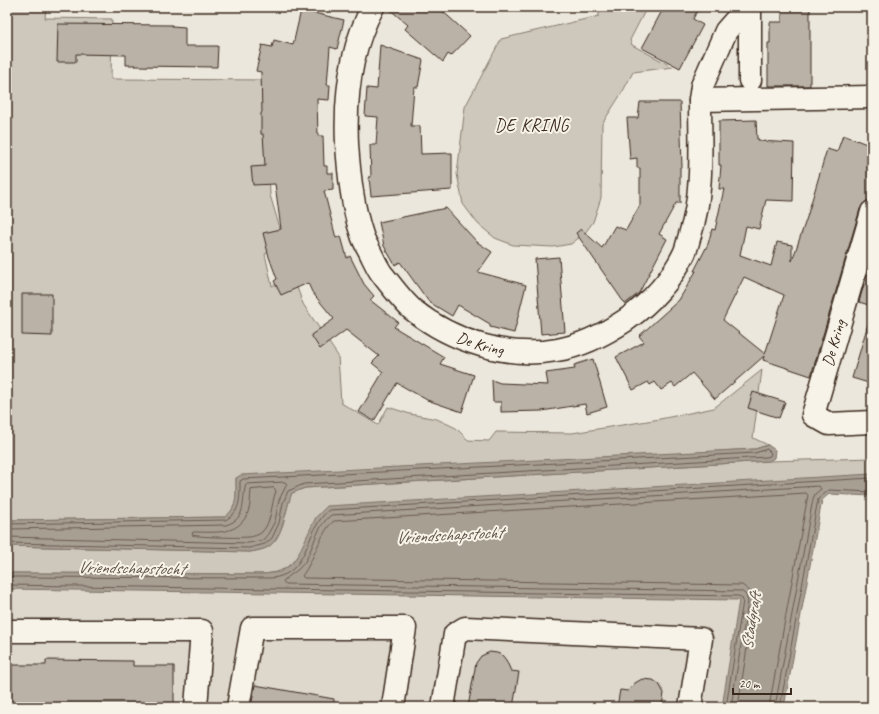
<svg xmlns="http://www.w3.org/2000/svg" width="879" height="714" font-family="Caveat,sans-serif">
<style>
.built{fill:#ddd7cc}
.green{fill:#cec8bc;stroke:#84796d}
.water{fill:#a89f93;stroke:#7c7064}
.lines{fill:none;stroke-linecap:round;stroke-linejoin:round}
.shore{stroke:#67594d;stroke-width:1}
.building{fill:#bab2a7;stroke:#3b2a1e;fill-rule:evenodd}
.minor-casing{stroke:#3b2a1e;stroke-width:25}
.minor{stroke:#f7f3e8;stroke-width:22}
.labels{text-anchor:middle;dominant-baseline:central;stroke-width:4;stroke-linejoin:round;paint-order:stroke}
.street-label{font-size:16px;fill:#3b2a1e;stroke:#f7f3e8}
.neighbourhood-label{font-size:17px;letter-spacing:1px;fill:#3b2a1e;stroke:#f7f3e8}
.water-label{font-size:17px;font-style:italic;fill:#615347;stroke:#f7f3e8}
</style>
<rect width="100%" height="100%" fill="#ece7dc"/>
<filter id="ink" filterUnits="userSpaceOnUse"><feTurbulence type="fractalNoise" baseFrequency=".025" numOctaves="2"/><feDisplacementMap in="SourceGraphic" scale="8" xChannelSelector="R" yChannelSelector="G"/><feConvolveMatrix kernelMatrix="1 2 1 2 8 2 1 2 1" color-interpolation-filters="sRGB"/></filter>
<g filter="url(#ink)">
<path class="built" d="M7 589 739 600 722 707H7Z"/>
<path class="green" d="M7 7H46L45 18 112 19 111 79 272 80 269 167 270 195 284 242 265 254 272 286 293 276 303 304 338 356 341 403 378 425 388 407 410 414 437 419 456 428 468 440 489 441 496 432 572 433 660 419 714 408 762 370 753 438 768 445 755 449 236 478C236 493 238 508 225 517L7 520Z
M599 7H647L630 40 632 45 673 67 633 72 623 91 602 124 601 198 593 222 585 233 571 244 553 247 513 245 495 238 478 224 463 204 457 174 465 107 501 39 599 16Z
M872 458V474L298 555C288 569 281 572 264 574L7 573V546L250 552C255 551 263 550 268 547 284 537 285 509 292 493L305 488 769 461Z"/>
<path class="water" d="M768 445 775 450 774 458 769 461 305 488 292 493C285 509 284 537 268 547 263 550 255 551 250 552L7 546V520L225 517C238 508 236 493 236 478L241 475 755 449Z
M872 474V496L829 494 822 500 784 707H722L739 600 7 589V573L264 574 280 572 292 564 298 555 316 517 327 506Z"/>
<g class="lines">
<path class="shore" d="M274 488 276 491C271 504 272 522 262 532 259 535 252 537 248 537 240 538 198 537 192 535L193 532C215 532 239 536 248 512 251 505 250 497 251 490Z
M7 524 225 520C241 513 240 497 240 481L243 479 755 453 767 449 771 453 770 456 767 457 304 484 288 491 283 503 279 523 272 538 265 544 249 548 7 543
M7 529 226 525C248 518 241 501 246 484L285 482 287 484 279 500 275 521 268 534 263 540 249 543 7 537
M7 577 265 578C270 578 276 578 281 576 309 567 307 527 329 510L872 478
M7 585 739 596 742 598 743 601 726 707
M731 707 748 602 746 595 741 591 285 584 283 581C291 574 300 570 306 560 314 545 317 526 331 515L819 486 821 489 815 494 813 499 775 707
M738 707 754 601 751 592 742 585 304 578 302 576C314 561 321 530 334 521L806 493 808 495 769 707
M780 707 818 499 829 490 872 492"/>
</g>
<path class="building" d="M387 7H438L470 36 451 56 448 54 443 62 405 29 408 25Z
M664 7H699L693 19 703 25 680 68 642 48Z
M782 7H810V86H768V43H770V22H782Z
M301 10 344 20 337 49 330 47 327 85H330L329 100 317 99 318 136H323L324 166H327V173H333V190L324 191 336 238 341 236 347 258 350 256 364 284 374 296 370 300 398 322 394 327 444 357 440 364 474 375 462 412 427 400 397 383 374 421 359 412 383 372 372 363 379 356 346 330 320 349 311 335 334 319 312 292 308 283 281 295 274 281 277 279 269 257 263 233 281 229 275 184 253 185 251 167 265 166 263 134H261V113L262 112 261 72 256 71 262 45 272 47 274 40 293 45Z
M58 24 172 25V26L185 27V46H218L217 67 134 66 135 65H126V55L76 54V62H57Z
M380 45 423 60 418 87H414L411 126H420L421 154 452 153V190L371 196 369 177H371L370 145H376L378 117 365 116 367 88 377 89Z
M640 102H680L682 167H680V203H676L659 234 667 239 639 293 625 304 576 233 581 229 602 248 615 226 626 230 640 205V168H637V158L630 159 627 118H638Z
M756 120 757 139H759V141L794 143 793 201 766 200 759 229 746 226 740 255 771 266 777 242 792 245V261L807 217 827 149 837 152 843 135 872 146V193L869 200 864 203 860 209 811 376 763 360 764 356 715 399 692 373 675 387 672 383 661 390 655 382 650 385 648 382 633 390 616 357 644 342 639 336 679 300 696 271H694L708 244 712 229 715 230 724 189H719L721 165H719V121ZM744 277 784 295 765 354 723 320Z
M446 208 477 242 492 252 478 272 526 285 514 333 490 327V324L458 305 452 316 429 302 400 262 395 265 384 246 379 222Z
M559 257 565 332 541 334 535 259Z
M867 274 872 275V306L859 302Z
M22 294H52V336L22 335Z
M868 324 872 325V384L852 378Z
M593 359 607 407 587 413 585 404 542 411 501 412V402H493L492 380 500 383 548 385 546 373 575 369 574 365Z
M753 392 785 402 779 418 748 408Z
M490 652 497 653 502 655 506 660 511 671 519 672 513 707H468L476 663 481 656Z
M46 660 133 661V666H174V707H7V665H46Z
M642 679 653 680 659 684 664 693 662 707H617L620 690 628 691 635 683Z
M255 685 334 699V707H251Z"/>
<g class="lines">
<g class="minor-casing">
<g id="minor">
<path id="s1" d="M373 7C350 48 345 97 347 144 349 174 352 206 362 235 364 242 369 249 372 256 375 262 378 269 382 274 389 283 405 304 413 310 452 341 507 359 557 350 582 346 605 334 626 320 650 303 671 281 684 254 687 248 688 241 690 235 704 192 700 145 700 100L702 86 726 31 747 7"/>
<path d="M750 80V7"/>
<path d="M700 100 872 97"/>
<path d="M872 212 813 415 829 424 872 422"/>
<path d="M7 631H202L196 707"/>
<path d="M238 707 252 628H405L393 707"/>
<path d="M443 707 455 634 465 628 701 639 690 707"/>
</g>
</g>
<use href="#minor" class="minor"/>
</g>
</g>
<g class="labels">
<g class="street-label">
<text stroke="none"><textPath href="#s1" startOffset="401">De Kring</textPath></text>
<text transform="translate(834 343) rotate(-74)">De Kring</text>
</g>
<g class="neighbourhood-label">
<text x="532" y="125">DE KRING</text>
</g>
<g class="water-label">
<text transform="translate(449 535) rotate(-3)">Vriendschapstocht</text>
<text transform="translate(131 568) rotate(1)">Vriendschapstocht</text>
<text transform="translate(751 621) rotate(-81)">Stadgraft</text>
</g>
</g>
<rect width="879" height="714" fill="none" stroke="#f7f3e8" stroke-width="24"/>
<rect x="12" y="12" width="855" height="690" fill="none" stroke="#3b2a1e" stroke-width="1.5" filter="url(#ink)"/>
<path d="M733 688v6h58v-6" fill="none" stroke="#3b2a1e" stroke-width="2"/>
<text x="739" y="688" font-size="12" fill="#3b2a1e" stroke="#f7f3e8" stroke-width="3" paint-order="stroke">20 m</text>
</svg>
